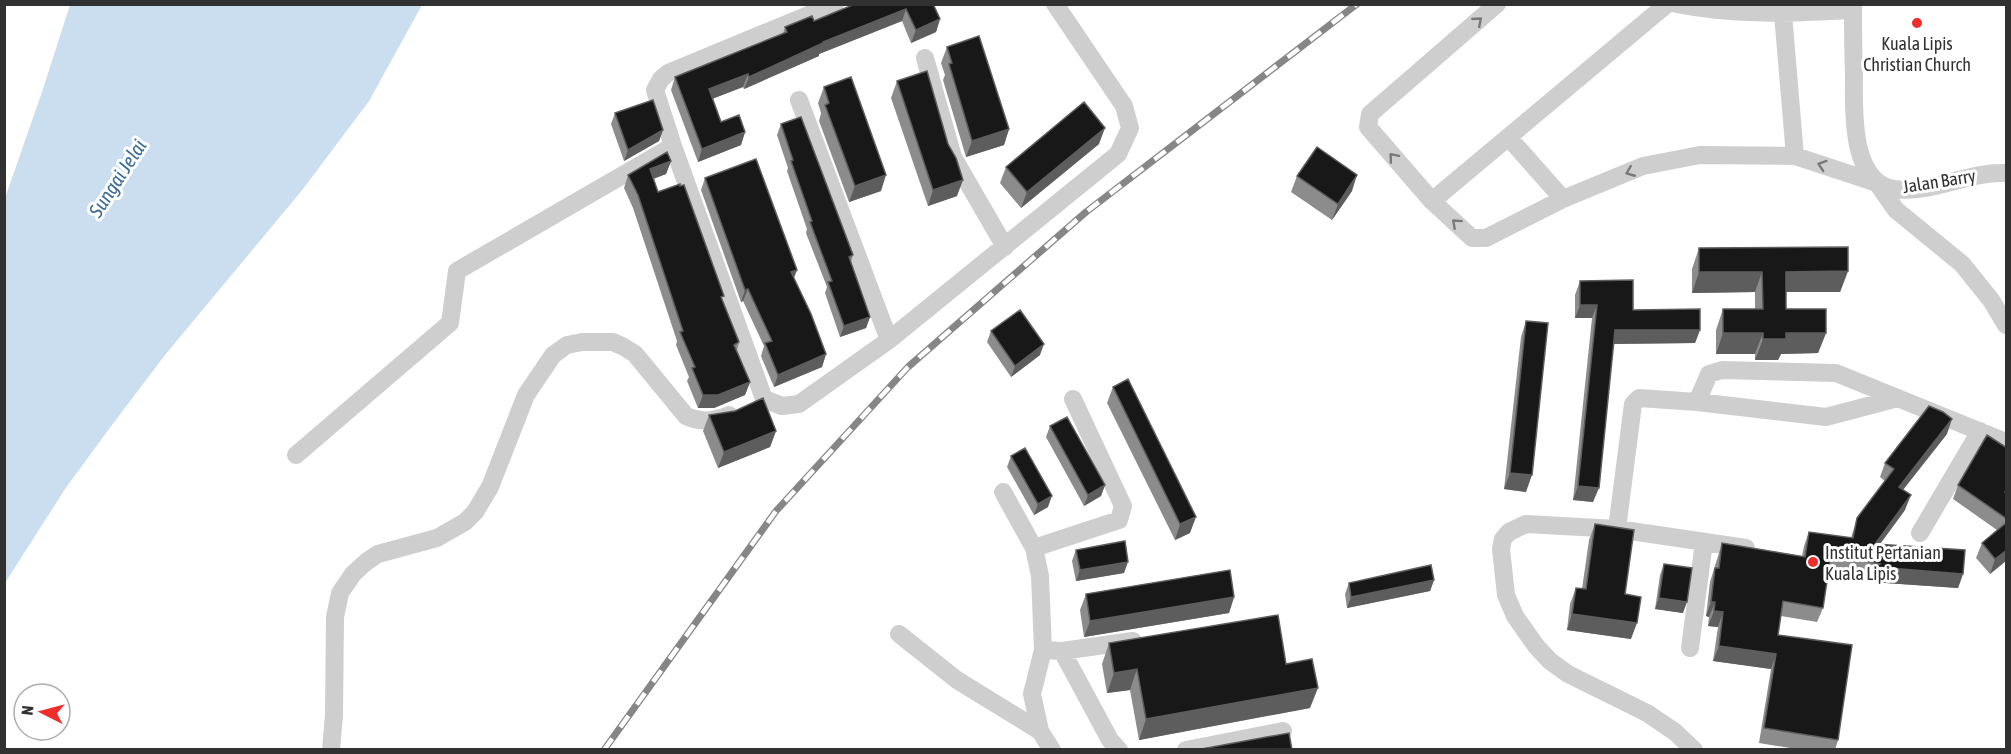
<svg xmlns="http://www.w3.org/2000/svg" width="2011" height="754" font-family="'Asap Condensed',sans-serif">
<style>
.water{fill:#cadeef}
.lines{fill:none;stroke-linecap:round;stroke-linejoin:round}
.minor{stroke:#cecece;stroke-width:18}
.rail-casing{stroke:#868686;stroke-width:7}
.rail{stroke:#fff;stroke-width:4.5;stroke-dasharray:14;stroke-linecap:butt}
.wall{fill:#8c8c8c}
.shaded-wall{fill:#5d5d5d}
.building{fill:#181818;stroke:#5d5d5d;stroke-width:1.5}
.oneway{stroke:#787878}
.poi-dot{fill:#ef2e2c;stroke:#fff;stroke-width:2}
.labels{text-anchor:middle;dominant-baseline:central;stroke-width:6;stroke-linejoin:round;paint-order:stroke}
.poi-label{font-size:18px;fill:#313131;stroke:#fff}
.street-label{font-size:18px;fill:#313131;stroke:#fff}
.water-label{font-size:20px;font-style:italic;fill:#396c99;stroke:#fff}
</style>
<rect width="100%" height="100%" fill="#fff"/>
<path class="water" d="M70 5H422L369 101 303 189 165 355 109 429 65 489 5 583V198L42 92Z"/>
<g class="lines">
<path class="minor" d="M835 4 668 73 661 79 655 90 673 146 764 399 782 406 799 404 889 340 1118 154 1130 128 1124 106 1055 4
M1497 4 1370 114 1368 127 1432 201 1472 238H1486L1563 199 1643 166 1700 155 1795 156 1877 183 1896 210 1962 264 1991 300 2006 325
M1677 4C1735 16 1794 13 1853 10
M1853 4C1853 27 1853 50 1854 73 1854 106 1849 182 1894 189 1932 194 1969 171 2006 173
M1783 14 1795 156
M925 58 953 157 1005 247
M799 100 889 340
M1509 138 1563 199
M1432 201 1667 4
M1697 402 1709 374 1722 370 1836 373 2006 442
M296 455 450 323 457 271 673 146
M1003 492 1034 548 1040 576 1043 650 1032 694 1040 731 1052 750
M1617 529 1633 404 1639 398 1697 402 1826 417 1898 398
M1920 533 1980 431
M1034 548 1119 520 1123 506 1073 399
M899 634 957 680 1040 731
M1690 648 1704 542
M1043 650 1062 651 1133 641
M1062 651 1110 740 1119 750
M331 750 334 715 335 617 340 593 353 574 366 562 378 554 437 538 465 522 475 512 490 487 526 395 553 355 567 345 582 342H613L624 347 635 354 686 416C701 423 714 421 729 415
M1186 750 1283 731
M1694 750 1675 732 1647 713 1568 674 1550 661 1536 646 1515 616 1506 595 1501 549 1503 539 1509 532 1526 524 1617 529 1746 548"/>
<g class="rail-casing">
<path id="rail" d="M604 750 776 511 908 367 1086 212 1357 4"/>
</g>
<use href="#rail" class="rail"/>
</g>
<path class="wall" d="M855 4H936L934 5 940 19 936 32 911 43 902 21 819 54V56L744 89 743 87 712 99 721 122 745 132 741 145 698 162 671 90 675 77 783 34 785 27 814 21Z
M947 47 1009 129 1004 145 966 157 943 80 945 75 941 63Z
M897 81 957 196 928 206 891 98Z
M824 87 881 191 849 202 819 121 821 113 818 103Z
M615 113 663 130 659 141 624 161 611 124Z
M781 124 853 255 851 262 870 317 866 328 840 337 825 293 827 287 806 233 807 229 787 171 788 168 777 135Z
M1099 144 1021 208 1000 183 1006 167Z
M671 161 666 174 653 179 658 192 723 301 739 342 737 350 750 382 745 395 714 408H698L687 381 689 377 676 345 677 341 633 208 624 188 628 175Z
M1297 176 1352 191 1332 220 1291 192Z
M705 178 797 270 794 278 826 354 822 367 774 387 761 356 764 346 743 301 741 302 701 190Z
M1699 248 1848 271 1840 292H1786V309L1826 333 1818 353 1781 354 1778 360H1755V354H1716V330L1723 309H1755V292L1692 293V269Z
M1580 281 1633 310 1700 330 1695 343 1613 344 1593 502 1573 500 1592 318H1575V295Z
M1526 321V492L1504 489 1521 337Z
M991 331 1040 355 1011 377 987 342Z
M1113 387 1190 533 1175 540 1107 403Z
M709 415 776 431 770 447 718 468 703 431Z
M1050 426 1105 485 1101 496 1084 506 1046 437Z
M1947 434 1903 490 1905 510 1880 544 1963 574 1958 588 1871 582 1873 578 1829 569 1823 608 1817 622 1781 616 1778 635 1838 740 1835 750H1802L1759 743 1771 669 1713 661 1718 627 1708 626 1709 617 1706 616 1710 582 1722 543 1802 556 1804 546 1809 532 1851 538 1857 518 1885 481 1880 477 1885 463Z
M2007 448V560L1990 574 1976 558 1982 543 1997 530 1953 499 1958 485Z
M1011 456 1048 507 1034 515 1007 467Z
M1595 524 1625 594 1631 639 1567 630 1570 604 1576 588 1582 589 1589 540Z
M1076 550 1124 573 1076 581 1072 561Z
M1664 564 1683 613 1655 609 1660 575Z
M1434 580 1430 591 1347 608 1345 594 1349 583Z
M1086 594 1234 597 1229 613 1084 637 1080 610Z
M1109 643 1286 664 1310 708 1139 740 1130 690 1107 693 1102 664Z"/>
<path class="shaded-wall" d="M906 9 902 21 819 54V56L744 89 749 77 823 42Z
M940 19 936 32 911 43 916 30Z
M748 74 743 87 704 102 709 89Z
M1105 128 1099 144 1021 208 1027 192Z
M1009 129 1004 145 966 157 972 141Z
M663 130 659 141 624 161 628 150Z
M745 132 741 145 698 162 702 149Z
M671 161 666 174 645 182 650 169Z
M886 175 881 191 849 202 855 186Z
M1357 175 1352 191 1332 220 1338 204Z
M963 180 957 196 928 206 933 190Z
M797 270 792 282 791 272Z
M1848 271 1840 292H1778L1786 272Z
M1699 272H1762L1755 292 1692 293Z
M748 289 743 301 741 302 745 290Z
M1580 305H1597L1592 318H1575Z
M870 317 866 328 840 337 844 326Z
M1615 330H1700L1695 343 1609 344Z
M1723 333H1763L1755 354H1716Z
M1786 333H1826L1818 353 1781 354 1778 360H1755L1763 339Z
M1044 344 1040 355 1011 377 1015 366Z
M826 354 822 367 774 387 778 375Z
M750 382 745 395 714 408H698L703 395Z
M1952 419 1947 434 1894 501 1899 487Z
M776 431 770 447 718 468 724 452Z
M1510 473 1532 475 1526 492 1504 489Z
M1105 485 1101 496 1084 506 1088 495Z
M1578 486 1599 488 1593 502 1573 500Z
M1911 495 1905 510 1869 559 1875 544Z
M1052 496 1048 507 1034 515 1038 504Z
M1196 517 1190 533 1175 540 1180 524Z
M2007 550V560L1990 574 1995 559Z
M1128 562 1124 573 1076 581 1080 570Z
M1876 567 1963 574 1958 588 1871 582Z
M1434 580 1430 591 1347 608 1351 597Z
M1234 597 1229 613 1084 637 1090 621Z
M1659 598 1687 602 1683 613 1655 609Z
M1711 602H1715L1709 617 1706 616Z
M1714 611 1723 612 1718 627 1708 626Z
M1572 614 1637 623 1631 639 1567 630Z
M1719 646 1776 654 1771 669 1713 661Z
M1137 669 1130 690 1107 693 1114 673Z
M1318 688 1310 708 1139 740 1146 719Z"/>
<path class="building" d="M855 4H933L940 19 916 30 906 9 823 42V43L749 77 748 74 709 89 721 122 739 115 745 132 702 149 675 77 787 32 785 27 812 16 814 21Z
M979 36 1009 129 972 141 949 64 952 63 947 47Z
M927 71 948 144 956 158 963 180 933 190 897 81Z
M851 77 886 175 855 186 825 105 829 103 824 87Z
M653 100 663 130 628 150 615 113Z
M1084 102 1105 128 1027 192 1006 167Z
M801 117 853 255 849 257 870 317 844 326 828 282 832 281 810 222 812 221 791 161 793 160 781 124Z
M1317 147 1357 175 1338 204 1297 176Z
M667 152 671 161 650 169 658 192 680 184V186L684 185 724 296 721 297 739 342 734 345 750 382 718 395H703L692 368 695 367 680 332 683 331 638 195 628 175Z
M756 159 797 270 791 272 811 314 826 354 778 375 765 343 772 341 748 289 745 290 705 178Z
M1848 247V271L1786 272V309H1826V333H1786V339H1763V333H1723V309H1763L1762 272H1699V248Z
M1633 280V310L1700 309V330H1615L1599 488 1578 486 1597 305H1580V281Z
M1020 310 1044 344 1015 366 991 331Z
M1526 321 1548 323 1532 475 1510 473Z
M1128 379 1196 517 1180 524 1113 387Z
M763 398 776 431 724 452 709 415 735 411Z
M1929 406 1943 412 1952 419 1899 487 1911 495 1875 544 1965 550 1963 574 1876 567 1880 564 1831 554 1823 608 1783 601 1778 635 1852 645 1838 740 1764 728 1776 654 1719 646 1723 612 1714 611 1715 602H1711L1715 568H1719L1722 543 1805 557 1809 532 1853 538 1857 518 1894 469 1885 463Z
M1067 417 1105 485 1088 495 1050 426Z
M1987 435 2007 448V489L2005 492 2007 494V519L1958 485Z
M1025 448 1052 496 1038 504 1011 456Z
M2007 522V550L1995 559 1982 543Z
M1595 524 1634 530 1625 594 1641 597 1637 623 1572 614 1576 588 1586 589Z
M1125 541 1128 562 1080 570 1076 550Z
M1664 564 1692 568 1687 602 1659 598Z
M1431 565 1434 580 1351 597 1349 583Z
M1230 570 1234 597 1090 621 1086 594Z
M1278 615 1286 664 1312 659 1318 688 1146 719 1137 669 1114 673 1109 643Z
M1289 733 1292 750H1196Z"/>
<defs><path id="oneway-chevron" d="M-2-3.5L2.5 0L-2 3.5" fill="none" stroke-width="1.6" stroke-linecap="round" stroke-linejoin="round" transform="scale(1.5)"/></defs>
<g class="oneway">
<use href="#oneway-chevron" transform="translate(1478 21) rotate(-41)"/>
<use href="#oneway-chevron" transform="translate(1393 157) rotate(-130)"/>
<use href="#oneway-chevron" transform="translate(1822 165) rotate(-162)"/>
<use href="#oneway-chevron" transform="translate(1630 172) rotate(158)"/>
<use href="#oneway-chevron" transform="translate(1456 223) rotate(-138)"/>
</g>
<g class="poi-dot">
<circle cx="1917" cy="23" r="6"/>
<circle cx="1813" cy="562" r="6"/>
</g>
<g class="labels">
<g class="poi-label">
<text x="1917" y="43">Kuala Lipis<tspan x="1917" dy="21">Christian Church</tspan></text>
<text x="1825" y="552" text-anchor="start">Institut Pertanian<tspan x="1825" dy="21">Kuala Lipis</tspan></text>
</g>
<g class="street-label">
<text transform="translate(1939 181) rotate(-9)">Jalan Barry</text>
</g>
<g class="water-label">
<text transform="translate(117 178) rotate(-57)">Sungai Jelai</text>
</g>
</g>
<rect width="2011" height="754" fill="none" stroke="#313131" stroke-width="12"/>
<g transform="translate(42 712) rotate(276)"><circle r="28" fill="#ffffff" stroke="#adadad" stroke-width="1.5"/>
<path d="M0-4.5L10 22L0 15L-10 22Z" fill="#ef2e2c"/>
<text y="-9" font-size="16" font-weight="bold" text-anchor="middle" fill="#313131">N</text>
</g>
</svg>
